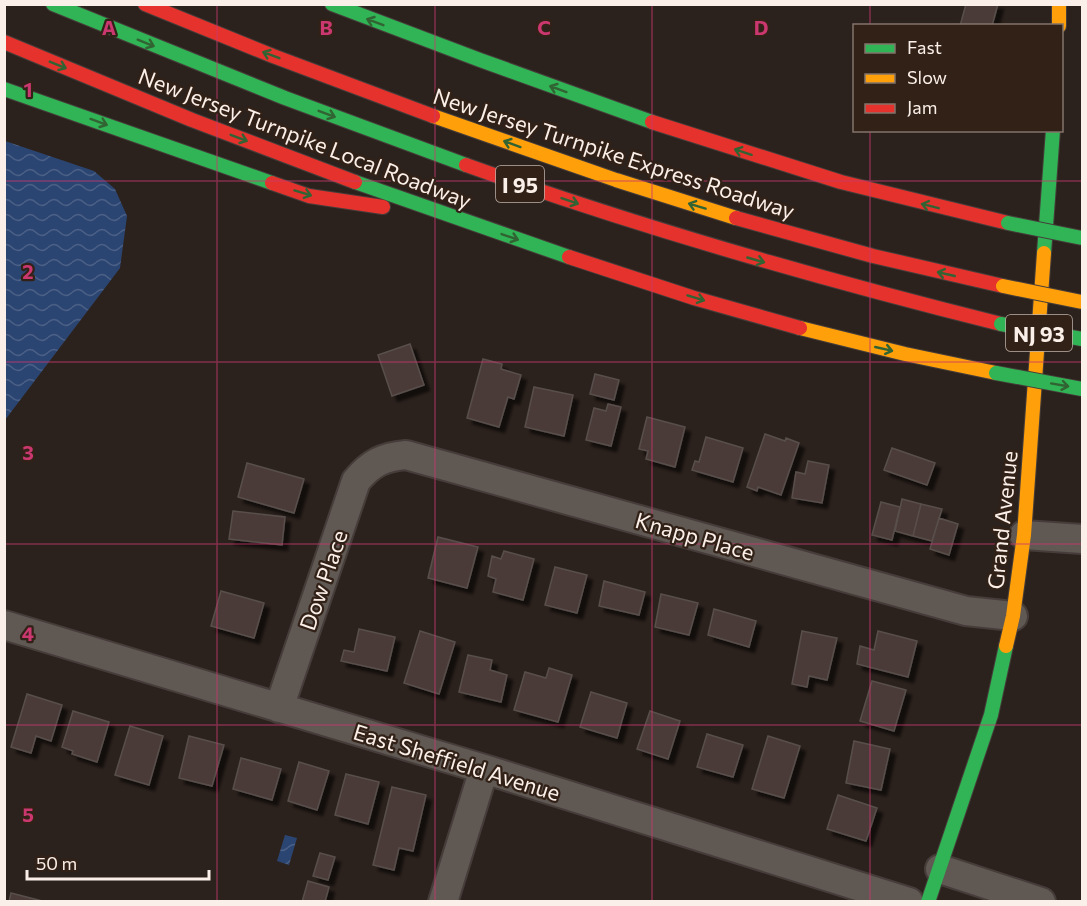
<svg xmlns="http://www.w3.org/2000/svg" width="1087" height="906" font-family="Commissioner,sans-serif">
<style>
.water{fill:url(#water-waves)}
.building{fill:#4c3b38;stroke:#584f4c;stroke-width:1.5;filter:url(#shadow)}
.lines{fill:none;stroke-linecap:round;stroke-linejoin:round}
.street-casing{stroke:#463d3a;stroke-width:32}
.fast-casing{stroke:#463d3a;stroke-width:16}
.slow-casing{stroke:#463d3a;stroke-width:16}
.jam-casing{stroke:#463d3a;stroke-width:16}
.street{stroke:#5f5853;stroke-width:28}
.fast{stroke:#30b455;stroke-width:14}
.slow{stroke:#ff9f0a;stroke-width:14}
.jam{stroke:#e5322d;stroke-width:14}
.fast-bridge-casing{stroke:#463d3a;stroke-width:16;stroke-linecap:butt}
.slow-bridge-casing{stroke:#463d3a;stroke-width:16;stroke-linecap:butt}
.fast-bridge{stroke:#30b455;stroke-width:14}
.slow-bridge{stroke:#ff9f0a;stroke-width:14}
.oneway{stroke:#316333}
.grid{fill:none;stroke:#cb3870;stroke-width:1.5;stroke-opacity:0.55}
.labels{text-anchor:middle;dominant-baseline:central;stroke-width:4.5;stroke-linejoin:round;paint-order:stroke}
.shield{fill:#322117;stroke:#bfb2aa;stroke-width:1.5}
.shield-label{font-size:21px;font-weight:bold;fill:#fbf0e9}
.street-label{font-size:22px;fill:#fbf0e9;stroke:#322117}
.grid-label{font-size:20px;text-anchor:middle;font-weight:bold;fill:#cb3870;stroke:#322117;stroke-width:4.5;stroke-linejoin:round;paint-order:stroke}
</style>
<defs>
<pattern id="water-waves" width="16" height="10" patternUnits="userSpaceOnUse" patternTransform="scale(1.5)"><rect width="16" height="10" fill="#2b4572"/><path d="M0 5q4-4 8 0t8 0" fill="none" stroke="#4b6086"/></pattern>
<filter id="shadow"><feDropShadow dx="5.5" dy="5.5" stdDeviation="1.5" flood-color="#0009"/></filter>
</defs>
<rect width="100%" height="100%" fill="#2c221d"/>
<path class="water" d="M5 141 94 171 115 189 127 216 120 268 5 420Z
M285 835 297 838 289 865 277 861Z"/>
<path class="building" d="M966 4H998L992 26H960Z
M410 344 424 385 392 396 378 355Z
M483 359 502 364 501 369 521 375 514 399 508 397 499 427 467 418Z
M595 374 619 380 614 400 590 394Z
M534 387 573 395 564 436 525 427Z
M608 404 621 407 611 446 586 440 594 408 606 411Z
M647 417 685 427 675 467 646 459 648 451 639 449Z
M765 434 785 441 786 438 799 443 781 495 758 487 757 491 747 487Z
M706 437 743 448 733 482 692 470 695 461 699 462Z
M892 448 935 463 927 485 884 470Z
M808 461 829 465 822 503 792 498 796 472 805 474Z
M247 463 304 479 294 513 238 497Z
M902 499 921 504 913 536 895 531Z
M881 502 900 507 892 540 872 535Z
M921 504 942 509 932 541 913 536Z
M233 511 285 517 282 545 229 539Z
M939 518 958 524 949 555 930 549Z
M438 537 478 547 467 588 428 578Z
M504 551 534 559 523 600 493 592 496 579 488 576 492 556 501 559Z
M555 567 587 575 577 613 545 605Z
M604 581 645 592 639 615 599 606Z
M221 591 264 603 254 638 211 626Z
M661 594 698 603 689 635 655 627Z
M714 609 756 621 749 647 708 635Z
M359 629 395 637 387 671 341 661 344 650 354 652Z
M420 631 455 642 439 694 404 683Z
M802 631 837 638 827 680 809 676 807 687 792 684Z
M878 631 917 641 908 677 857 664 860 646 874 650Z
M468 655 492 660 490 670 507 675 501 702 459 692Z
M549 668 572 675 558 722 514 710 525 672 546 678Z
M872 681 906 690 894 731 860 721Z
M591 692 627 703 617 738 580 727Z
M27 694 62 705 51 741 36 736 31 753 11 747Z
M73 711 109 722 97 762 72 754 73 751 62 747Z
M650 711 680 721 668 759 637 749Z
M130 726 163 736 149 785 115 775Z
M707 734 743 745 733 777 697 767Z
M189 736 224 745 212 786 179 778Z
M768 736 800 746 784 798 752 789Z
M854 741 890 749 881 790 846 783Z
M241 758 281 769 272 800 233 789Z
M299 762 329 771 317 810 288 801Z
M346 774 379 782 368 824 335 815Z
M392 787 426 795 413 851 399 848 394 870 373 865Z
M838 795 877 808 866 841 827 829Z
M320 853 335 857 328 880 313 876Z
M308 881 329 887 325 902H302Z
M11 893 46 902H9Z"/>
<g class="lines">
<g class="street-casing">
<path id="street" d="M1024 535 1082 539
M4 625 484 769 909 902
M279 708 356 481C371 463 383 457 406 455L966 611 1013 616
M940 869 1041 902
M443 902 484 769"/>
</g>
<g class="fast-casing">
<path id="fast" d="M53 4 285 98 466 165
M332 4 480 60 652 122
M4 89 272 183
M355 182 569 257
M1044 253 1053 130
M928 902 991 715 1006 646"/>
</g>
<g class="slow-casing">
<path id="slow" d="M1059 4V26
M433 116 616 180 736 218
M800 328 905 354 996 373
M1006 646 1013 616 1024 535 1044 253"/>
</g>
<g class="jam-casing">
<path id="jam" d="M145 4 273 56 433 116
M4 42 192 120 355 182
M652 122 841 182 1008 223
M466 165C642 228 820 279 1001 324
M272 183 309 196 383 207
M736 218 873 256 1003 286
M569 257 694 298 800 328"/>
</g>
<use href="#street" class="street"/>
<use href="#fast" class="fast"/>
<use href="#slow" class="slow"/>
<use href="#jam" class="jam"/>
<g class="fast-bridge-casing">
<path id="fast-bridge" d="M1008 223 1082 238
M1001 324 1082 339
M996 373 1082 389"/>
</g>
<g class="slow-bridge-casing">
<path id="slow-bridge" d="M1003 286 1082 302"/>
</g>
<use href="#fast-bridge" class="fast-bridge"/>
<use href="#slow-bridge" class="slow-bridge"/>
</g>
<defs><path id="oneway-shaft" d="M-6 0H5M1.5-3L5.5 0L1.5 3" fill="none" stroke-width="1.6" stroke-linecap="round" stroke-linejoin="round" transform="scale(1.5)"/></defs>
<g class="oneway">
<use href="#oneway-shaft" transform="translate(375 22) rotate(-159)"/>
<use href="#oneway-shaft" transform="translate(146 43) rotate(22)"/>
<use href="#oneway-shaft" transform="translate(271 55) rotate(-159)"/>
<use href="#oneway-shaft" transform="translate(58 65) rotate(22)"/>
<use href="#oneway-shaft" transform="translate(558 89) rotate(-160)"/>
<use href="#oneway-shaft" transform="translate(327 114) rotate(21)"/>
<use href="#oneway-shaft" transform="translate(99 122) rotate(20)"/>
<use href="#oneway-shaft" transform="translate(239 138) rotate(21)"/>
<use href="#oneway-shaft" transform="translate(512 144) rotate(-160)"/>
<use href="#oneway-shaft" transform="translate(743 152) rotate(-162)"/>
<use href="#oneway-shaft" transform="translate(303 193) rotate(17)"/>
<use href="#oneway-shaft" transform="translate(570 201) rotate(19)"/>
<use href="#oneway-shaft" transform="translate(697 206) rotate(-163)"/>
<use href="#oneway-shaft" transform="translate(930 206) rotate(-166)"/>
<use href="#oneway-shaft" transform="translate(510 237) rotate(19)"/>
<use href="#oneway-shaft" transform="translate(756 260) rotate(16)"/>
<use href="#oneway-shaft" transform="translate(946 274) rotate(-167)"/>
<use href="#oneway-shaft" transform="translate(696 298) rotate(17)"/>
<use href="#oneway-shaft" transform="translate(884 349) rotate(13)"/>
<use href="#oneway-shaft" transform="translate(1060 385) rotate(10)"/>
</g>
<path class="grid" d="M217 4V902M435 4V902M652 4V902M870 4V26M870 130V902M4 181H1082M4 362H1082M4 544H1082M4 725H1082"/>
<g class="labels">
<g class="shield">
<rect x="496" y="166" width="48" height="36" rx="4.5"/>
<rect x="1006" y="315" width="66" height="36" rx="4.5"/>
</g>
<g class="shield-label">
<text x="520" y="184">I 95</text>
<text x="1039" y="333">NJ 93</text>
</g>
<g class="street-label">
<text transform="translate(305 138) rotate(21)">New Jersey Turnpike Local Roadway</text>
<text transform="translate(614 153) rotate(18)">New Jersey Turnpike Express Roadway</text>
<text transform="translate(1002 520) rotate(-84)">Grand Avenue</text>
<text transform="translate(695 536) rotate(16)">Knapp Place</text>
<text transform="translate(323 580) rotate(-71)">Dow Place</text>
<text transform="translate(457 762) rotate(17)">East Sheffield Avenue</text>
</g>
</g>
<g class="grid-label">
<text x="109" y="35">A</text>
<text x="326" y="35">B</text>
<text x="544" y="35">C</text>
<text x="761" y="35">D</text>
<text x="28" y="97">1</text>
<text x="28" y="279">2</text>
<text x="28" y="460">3</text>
<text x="28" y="641">4</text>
<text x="28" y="822">5</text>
</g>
<rect width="1087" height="906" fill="none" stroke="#fbf0e9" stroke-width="12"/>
<rect x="853" y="24" width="210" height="108" fill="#322117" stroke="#82746b" stroke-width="1.5"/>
<rect x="865" y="44" width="30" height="9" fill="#30b455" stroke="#82746b" stroke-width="1.5"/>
<text x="907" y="54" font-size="18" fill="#fbf0e9">Fast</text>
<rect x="865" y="74" width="30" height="9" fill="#ff9f0a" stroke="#82746b" stroke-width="1.5"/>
<text x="907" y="84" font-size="18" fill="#fbf0e9">Slow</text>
<rect x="865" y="104" width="30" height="9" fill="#e5322d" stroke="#82746b" stroke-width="1.5"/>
<text x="907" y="114" font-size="18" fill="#fbf0e9">Jam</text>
<path d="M27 870v9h182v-9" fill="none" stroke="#fbf0e9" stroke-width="3"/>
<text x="36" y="870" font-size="18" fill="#fbf0e9" stroke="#322117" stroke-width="4.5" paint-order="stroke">50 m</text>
</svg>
